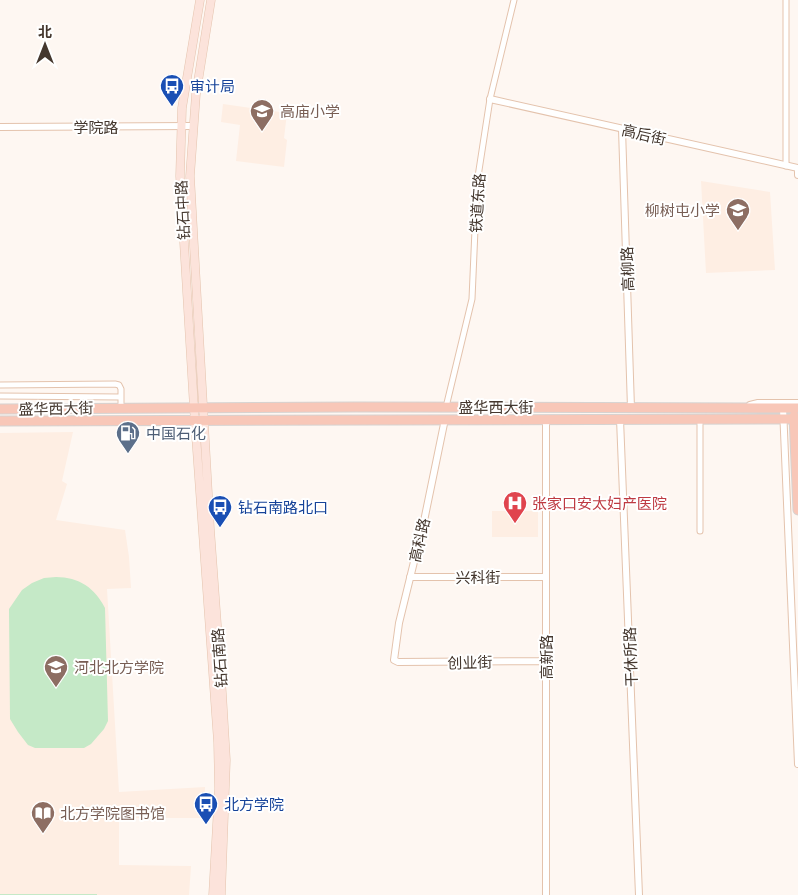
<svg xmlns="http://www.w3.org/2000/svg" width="798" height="895" font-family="Barlow,'Noto Sans SC',sans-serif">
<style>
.built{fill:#feeee3}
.green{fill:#c5e9c7}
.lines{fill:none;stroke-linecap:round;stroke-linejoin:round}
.minor-casing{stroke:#e4c3ad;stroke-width:7}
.tertiary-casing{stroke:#e4c3ad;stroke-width:8}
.secondary-casing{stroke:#e4c3ad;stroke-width:9}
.primary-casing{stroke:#d6d3d1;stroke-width:11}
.minor{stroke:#fff;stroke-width:5}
.tertiary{stroke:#fff;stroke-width:6}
.secondary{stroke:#fce3db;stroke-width:8}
.primary{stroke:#f8c7b8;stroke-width:9}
.labels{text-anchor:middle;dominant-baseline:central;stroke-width:4;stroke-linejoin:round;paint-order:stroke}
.transit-label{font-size:15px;fill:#164399;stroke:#fff;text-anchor:start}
.education-label{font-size:15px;fill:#785e54;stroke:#fff;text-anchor:start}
.street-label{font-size:15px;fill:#44372e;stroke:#fff}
.service-label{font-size:15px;fill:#4e5e75;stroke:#fff;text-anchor:start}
.health-label{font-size:15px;fill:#be3a42;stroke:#fff;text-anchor:start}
</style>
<rect width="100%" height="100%" fill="#fef7f2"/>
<path class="built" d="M223 104 287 113 284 138 287 140 284 167 236 161 240 125 221 122Z
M701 181 770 192 775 270 706 273Z
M73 432 62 481 67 484 56 520 125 530 129 557 131 588 107 589 119 792 205 787 204 818H119V865L191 866 189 895H0V433Z
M492 511H538V537H492Z"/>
<path class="green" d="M56 577C79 577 95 588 105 608L108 721 104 729 91 744 84 748H35L28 745 18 732 10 719 9 609 22 590 32 583 44 578Z
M0 894H97V895H0Z"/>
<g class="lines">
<g class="minor-casing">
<path id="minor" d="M786 166V0
M0 385 115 384 119 385 121 389V408
M0 396 121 397
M446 407 472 299 477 183 490 99 514 0
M700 419V531"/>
</g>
<g class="tertiary-casing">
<path id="tertiary" d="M490 99 798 168
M0 127 193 126
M622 129 631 408
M798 168V175
M750 405 758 403H798
M783 408 798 764
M445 419 424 521 399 623 394 660 398 662 546 661
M620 419 639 895
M410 577H546
M546 895V419"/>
</g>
<g class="secondary-casing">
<path id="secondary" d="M200 0 182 108 180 176 194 408 218 742 219 789 213 895
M211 0 196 94 190 176 210 529 222 693 226 760 221 895"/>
</g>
<g class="primary-casing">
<path id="primary" d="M0 409 356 407 798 408
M794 416 798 510
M0 421 798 419"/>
</g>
<use href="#minor" class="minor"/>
<use href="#tertiary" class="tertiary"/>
<use href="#secondary" class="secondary"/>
<use href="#primary" class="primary"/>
</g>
<defs>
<g id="bus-pin" transform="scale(1.25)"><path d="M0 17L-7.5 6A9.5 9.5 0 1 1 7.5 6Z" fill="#1a4fb4" stroke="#fff"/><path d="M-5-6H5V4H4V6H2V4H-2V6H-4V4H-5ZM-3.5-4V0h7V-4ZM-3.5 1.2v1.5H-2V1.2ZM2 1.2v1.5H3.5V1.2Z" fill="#fff"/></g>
<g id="school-pin" transform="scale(1.25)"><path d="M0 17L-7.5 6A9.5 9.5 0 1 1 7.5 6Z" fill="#8d6e63" stroke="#fff"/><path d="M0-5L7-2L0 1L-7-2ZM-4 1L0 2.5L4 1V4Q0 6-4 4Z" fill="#fff"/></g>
<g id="fuel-pin" transform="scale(1.25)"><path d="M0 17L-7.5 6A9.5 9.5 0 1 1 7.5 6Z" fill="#5c6f8a" stroke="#fff"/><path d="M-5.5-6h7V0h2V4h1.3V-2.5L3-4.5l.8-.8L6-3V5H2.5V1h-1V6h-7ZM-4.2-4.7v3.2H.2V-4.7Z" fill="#fff"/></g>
<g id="hospital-pin" transform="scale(1.25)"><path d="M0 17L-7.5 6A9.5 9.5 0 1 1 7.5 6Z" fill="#e0444e" stroke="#fff"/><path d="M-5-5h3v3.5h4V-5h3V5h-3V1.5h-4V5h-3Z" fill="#fff"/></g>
<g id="university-pin" transform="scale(1.25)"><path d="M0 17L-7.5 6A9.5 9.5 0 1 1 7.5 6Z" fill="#8d6e63" stroke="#fff"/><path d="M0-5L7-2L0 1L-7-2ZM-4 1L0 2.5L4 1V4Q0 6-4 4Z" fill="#fff"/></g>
<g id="library-pin" transform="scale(1.25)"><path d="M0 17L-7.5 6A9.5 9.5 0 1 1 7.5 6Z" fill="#8d6e63" stroke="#fff"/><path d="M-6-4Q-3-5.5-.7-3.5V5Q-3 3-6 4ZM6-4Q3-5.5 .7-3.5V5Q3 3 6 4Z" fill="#fff"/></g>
</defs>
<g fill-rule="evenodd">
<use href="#bus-pin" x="172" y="86"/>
<use href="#school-pin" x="262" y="111"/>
<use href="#school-pin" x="738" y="210"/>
<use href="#fuel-pin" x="128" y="433"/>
<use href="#hospital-pin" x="515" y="503"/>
<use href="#bus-pin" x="220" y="507"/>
<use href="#university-pin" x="56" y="667"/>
<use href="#bus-pin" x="206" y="804"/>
<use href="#library-pin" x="43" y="813"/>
</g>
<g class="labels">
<g class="transit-label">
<text x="190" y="86">审计局</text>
<text x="238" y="507">钻石南路北口</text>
<text x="224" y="804">北方学院</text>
</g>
<g class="education-label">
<text x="280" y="111">高庙小学</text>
<text x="720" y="210" text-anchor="end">柳树屯小学</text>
<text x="74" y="667">河北北方学院</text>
<text x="60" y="813">北方学院图书馆</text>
</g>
<g class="street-label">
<text x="96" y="127">学院路</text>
<text transform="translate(644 134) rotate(13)">高后街</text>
<text transform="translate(477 203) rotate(-86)">铁道东路</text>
<text transform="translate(182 210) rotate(-93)">钻石中路</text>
<text transform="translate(627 269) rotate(-92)">高柳路</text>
<text x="496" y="407">盛华西大街</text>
<text transform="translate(56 408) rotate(-1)">盛华西大街</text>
<text transform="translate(419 540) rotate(-77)">高科路</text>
<text x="478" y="577">兴科街</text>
<text transform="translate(546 657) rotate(-90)">高新路</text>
<text transform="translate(630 657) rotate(-92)">干休所路</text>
<text transform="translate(219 658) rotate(-94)">钻石南路</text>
<text transform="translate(470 662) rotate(-1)">创业街</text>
</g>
<g class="service-label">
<text x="146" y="433">中国石化</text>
</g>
<g class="health-label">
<text x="532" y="503">张家口安太妇产医院</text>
</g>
</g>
<g transform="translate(45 45)" stroke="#ffffff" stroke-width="4" paint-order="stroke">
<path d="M0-4L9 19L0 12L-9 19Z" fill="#44372e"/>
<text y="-8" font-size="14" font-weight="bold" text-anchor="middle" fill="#44372e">北</text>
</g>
</svg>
